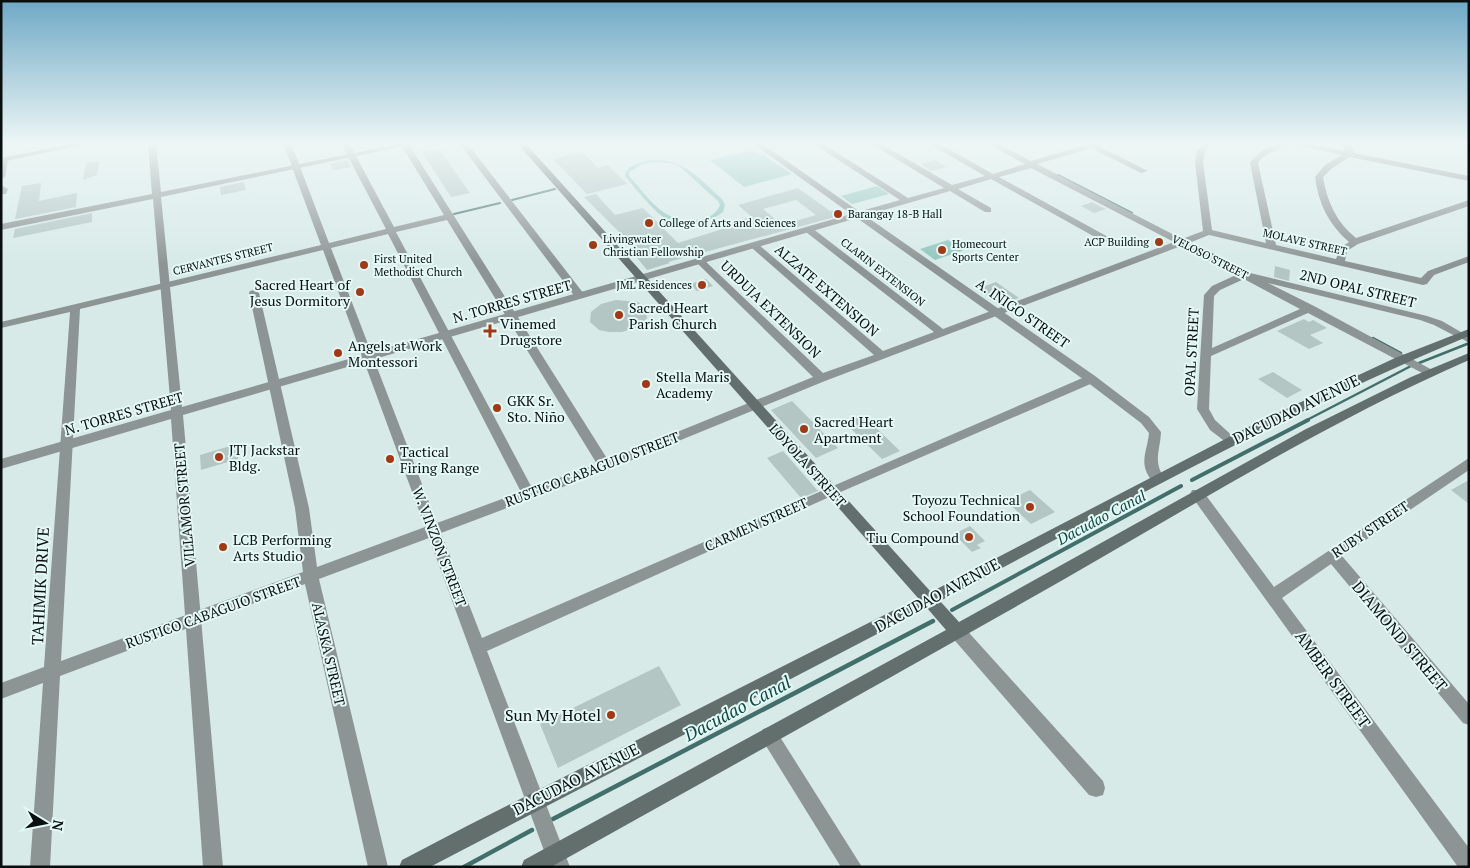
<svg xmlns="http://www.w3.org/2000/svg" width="1470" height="868" font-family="'PT Serif',serif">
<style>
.green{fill:#92c6c0;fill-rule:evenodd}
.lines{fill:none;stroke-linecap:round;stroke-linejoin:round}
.stream-far3{stroke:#426f6b;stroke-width:2}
.stream-far2{stroke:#426f6b;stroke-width:2.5}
.stream-far1{stroke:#426f6b;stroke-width:4}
.stream{stroke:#426f6b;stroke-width:4.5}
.building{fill:#b3c6c4;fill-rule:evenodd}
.minor{fill:#8d9594;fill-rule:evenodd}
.tertiary{fill:#8d9594;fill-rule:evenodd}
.secondary{fill:#636f6d;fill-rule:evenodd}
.poi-dot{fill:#a03916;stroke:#e4f8f5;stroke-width:2}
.labels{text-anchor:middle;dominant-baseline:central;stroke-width:4;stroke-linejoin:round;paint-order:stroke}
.far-poi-label{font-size:11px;fill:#090f0f;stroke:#e4f8f5;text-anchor:start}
.far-street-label{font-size:11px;fill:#090f0f;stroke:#e4f8f5}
.poi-label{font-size:14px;fill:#090f0f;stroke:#e4f8f5;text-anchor:start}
.street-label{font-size:14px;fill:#090f0f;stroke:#e4f8f5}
.water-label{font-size:15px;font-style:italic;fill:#0f4844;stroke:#e4f8f5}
.near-street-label{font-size:16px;fill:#090f0f;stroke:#e4f8f5}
.near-poi-label{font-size:16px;fill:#090f0f;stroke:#e4f8f5;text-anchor:end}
.near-water-label{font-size:18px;font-style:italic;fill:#0f4844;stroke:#e4f8f5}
</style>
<rect width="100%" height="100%" fill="#d7eae8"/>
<path class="green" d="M749 151 763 155 792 174 744 187 710 160Z
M651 160C686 159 698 178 722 199L725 205 723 212C708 224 679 229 663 217 650 207 636 189 625 176 627 164 641 163 651 160ZM652 162 671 163 679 166 718 201 720 205C716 215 708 218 698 220 663 224 650 199 629 176V172L642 164Z
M877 186 889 194 852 204 841 196Z
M948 240 964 250 935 260 920 249Z"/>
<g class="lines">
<path class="stream-far3" d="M1058 175 1132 213
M512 200 555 189
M454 214 500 203
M1196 246 1229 263"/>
<path class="stream-far2" d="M1373 338 1401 353
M1419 363 1467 344
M1305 421 1411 366"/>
<path class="stream-far1" d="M1192 480 1308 420
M952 610 1181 486"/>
<path class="stream" d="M553 819 933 621
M464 867 532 830"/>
</g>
<path class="building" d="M439 149 451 166 470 193 451 197 422 152Z
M583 152 598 168 608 165 627 184 587 194 553 159Z
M348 160 351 167 333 170 330 164Z
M935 160 946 167 931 171 921 164Z
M99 161 97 175 83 180 86 163Z
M244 182 246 190 221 195 220 187Z
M41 183 39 201 77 193 76 207 15 219 22 186Z
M798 188 830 211 839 209 846 214 668 262 670 263 647 270 629 248H632L629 242 584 197 596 194 615 215 643 208 678 243 735 225 732 222 752 217 738 205ZM796 200 816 215 782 225 763 209Z
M1092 202 1106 209 1094 213 1081 206Z
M92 213V222L13 238 15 229Z
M1275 266 1290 270 1289 281 1274 277Z
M706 279 713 286 697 291 690 284Z
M996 282 1019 298 1000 305 977 289Z
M616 300 638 302 646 309 647 318 638 327 622 332H609L599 330 590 322 591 312 601 304Z
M1304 319 1309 322 1313 320 1327 328 1310 335 1323 343 1309 349 1277 331Z
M1273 372 1302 390 1287 398 1258 379Z
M792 401 838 448 816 458 771 410Z
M863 415 900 451 882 459 845 423Z
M237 444 238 459 201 470 200 455Z
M783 451 818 491 801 498 767 458Z
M1469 480V504L1451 490Z
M1030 490 1055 512 1031 524 1006 501Z
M970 526 985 541 977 545 981 548 972 552 954 534Z
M659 666 681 705 558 768 540 724Z"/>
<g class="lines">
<path class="minor" d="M283 143H291L329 243 386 229 341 143H349L394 227 444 215 400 143H408L608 460 813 377 697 263V259H703L823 373 874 355 752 248V244H758L883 351 934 332 806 232V228H812L943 329 1174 242 1031 168 999 177 1110 238V242H1104L991 179 958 189 991 208V212H985L950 191 860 217H854V213L900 200 812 143H822L908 198 944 188 870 143H880L952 185 985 176 928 143H938L993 174 1025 164 986 143H996L1031 161 1092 143H1105L1098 146 1148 171 1141 173 1091 148 1037 164 1182 239 1203 231 1195 162 1197 152 1203 143H1211L1205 152 1203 162 1212 230 1266 243 1250 163C1259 151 1272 143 1287 143L1262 158 1258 163 1276 245 1336 259 1340 248 1349 242C1329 225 1318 203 1315 177L1325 165 1342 155 1289 143H1305L1345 151 1343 143H1351L1354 153 1469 176V181L1350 157 1331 169 1323 177C1327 202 1337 223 1356 238L1469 200V206L1358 244 1347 251 1345 261 1421 278 1428 271 1469 256V262L1434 275 1427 284 1423 285 1209 235 1189 243 1246 272 1427 316 1442 321 1466 335 1461 338 1457 337 1434 325 1420 320 1268 283 1314 306 1436 372 1434 375H1426L1308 313 1211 356 1209 409 1215 420 1237 440 1231 444 1227 443 1210 430 1197 409 1204 295 1212 286 1236 275 1181 246 825 381 610 469 441 533 482 638 1087 376 1091 375 1097 379 1095 382 836 494 487 651 570 867H550L429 538 319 579 388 867H368L305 584 60 676 50 867H30L43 683 1 699V683L44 667 70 312 1 328V322L321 245ZM447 220 597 464 532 488 396 232ZM388 234 521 492 437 523 331 248ZM323 250 425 527 317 567 309 508 259 293 254 290 250 291 249 293 295 508 303 572 61 661 80 309ZM1244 279 1300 309 1212 348 1214 296 1220 290Z
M459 143H467L584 294V298H576Z
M1 157 8 159 5 177 1 179Z
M1 185 8 189 6 194H1Z
M1469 458V470L1342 556 1469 704V725L1463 723 1331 564 1282 598 1469 848V867H1458L1190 494 1192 490H1202L1274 587Z
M956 623 962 625 1103 781 1105 788 1103 795 1096 797 1089 795 950 635 948 630 950 625Z
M769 727 775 729 862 867H841L763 741 760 735 763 729Z"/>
<path class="tertiary" d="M75 143H92L1 162V158Z
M148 143H156L161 192 403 143H419L161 197 182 407 851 214 752 143H761L1095 376 1149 417 1161 432C1160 452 1153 460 1164 478L1162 481H1152C1138 463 1147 453 1149 433L1141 423 1087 382 857 218 183 415 223 867H203L171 419 1 469V459L171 410 153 199 1 230V224L152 194Z
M1461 332 1469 335V343L1456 335Z"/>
<path class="secondary" d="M517 143H525L931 592 1258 422 1395 358 1469 329V336C1286 412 1114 509 940 601L959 622 1306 429 1411 377 1469 353V360C1327 422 1196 504 1061 581 892 677 721 772 551 867H521L524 860 946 630 927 608 430 867H399L402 860 467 826 918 598Z"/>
</g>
<linearGradient id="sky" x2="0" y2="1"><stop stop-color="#6fa9c6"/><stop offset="0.54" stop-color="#edf6f5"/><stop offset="1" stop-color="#edf6f5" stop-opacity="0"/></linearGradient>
<rect width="1470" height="265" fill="url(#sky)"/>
<g class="poi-dot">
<circle cx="838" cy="214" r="5"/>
<circle cx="649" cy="223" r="5"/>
<circle cx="1159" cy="242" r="5"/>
<circle cx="593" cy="245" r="5"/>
<circle cx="942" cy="250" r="5"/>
<circle cx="364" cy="265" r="5"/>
<circle cx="702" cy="285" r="5"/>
<circle cx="360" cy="292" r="5"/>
<circle cx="619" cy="315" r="5"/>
<path d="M487.5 323.5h5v5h5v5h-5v5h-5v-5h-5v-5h5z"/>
<circle cx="338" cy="353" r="5"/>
<circle cx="646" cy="384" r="5"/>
<circle cx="497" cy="408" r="5"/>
<circle cx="804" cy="429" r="5"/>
<circle cx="219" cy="457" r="5"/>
<circle cx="390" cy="459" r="5"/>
<circle cx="1030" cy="507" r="5"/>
<circle cx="969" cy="537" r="5"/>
<circle cx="223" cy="547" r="5"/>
<circle cx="611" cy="715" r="5"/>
</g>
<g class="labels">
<g class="far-poi-label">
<text x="848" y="214">Barangay 18-B Hall</text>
<text x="659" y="223">College of Arts and Sciences</text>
<text x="603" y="239">Livingwater<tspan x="603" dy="13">Christian Fellowship</tspan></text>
<text x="1149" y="242" text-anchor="end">ACP Building</text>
<text x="952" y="244">Homecourt<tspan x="952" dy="13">Sports Center</tspan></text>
<text x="374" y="259">First United<tspan x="374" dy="13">Methodist Church</tspan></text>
<text x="692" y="285" text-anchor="end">JML Residences</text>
</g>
<g class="far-street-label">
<text transform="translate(1305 242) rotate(13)">MOLAVE STREET</text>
<text transform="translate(1210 257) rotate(27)">VELOSO STREET</text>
<text transform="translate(223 259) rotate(-14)">CERVANTES STREET</text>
<text transform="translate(883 272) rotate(38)">CLARIN EXTENSION</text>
</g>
<g class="poi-label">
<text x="350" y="284" text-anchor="end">Sacred Heart of<tspan x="350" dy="16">Jesus Dormitory</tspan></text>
<text x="629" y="307">Sacred Heart<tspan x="629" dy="16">Parish Church</tspan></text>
<text x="500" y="323">Vinemed<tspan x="500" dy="16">Drugstore</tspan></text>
<text x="348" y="345">Angels at Work<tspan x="348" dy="16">Montessori</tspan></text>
<text x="656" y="376">Stella Maris<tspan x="656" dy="16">Academy</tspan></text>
<text x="507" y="400">GKK Sr.<tspan x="507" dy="16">Sto. Niño</tspan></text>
<text x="814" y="421">Sacred Heart<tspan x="814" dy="16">Apartment</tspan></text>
<text x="229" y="449">JTJ Jackstar<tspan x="229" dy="16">Bldg.</tspan></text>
<text x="400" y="451">Tactical<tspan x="400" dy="16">Firing Range</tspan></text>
<text x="1020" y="499" text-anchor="end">Toyozu Technical<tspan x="1020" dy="16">School Foundation</tspan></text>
<text x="959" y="537" text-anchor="end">Tiu Compound</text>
<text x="233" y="539">LCB Performing<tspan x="233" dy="16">Arts Studio</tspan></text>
</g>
<g class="street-label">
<text transform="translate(1358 288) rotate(14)">2ND OPAL STREET</text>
<text transform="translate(827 290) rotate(41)">ALZATE EXTENSION</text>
<text transform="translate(512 301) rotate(-16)">N. TORRES STREET</text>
<text transform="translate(771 309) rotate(44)">URDUJA EXTENSION</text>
<text transform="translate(1023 313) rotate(35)">A. IÑIGO STREET</text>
<text transform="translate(1191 352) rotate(-87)">OPAL STREET</text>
<text transform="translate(124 413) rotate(-16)">N. TORRES STREET</text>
<text transform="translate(808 465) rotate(48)">LOYOLA STREET</text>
<text transform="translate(592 469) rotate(-21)">RUSTICO CABAGUIO STREET</text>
<text transform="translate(184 505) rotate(-95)">VILLAMOR STREET</text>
<text transform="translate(756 524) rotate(-24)">CARMEN STREET</text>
<text transform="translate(1370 529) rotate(-34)">RUBY STREET</text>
<text transform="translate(440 547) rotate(69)">W. VINZON STREET</text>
<text transform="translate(213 612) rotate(-20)">RUSTICO CABAGUIO STREET</text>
<text transform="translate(329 654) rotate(77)">ALASKA STREET</text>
</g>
<g class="water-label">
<text transform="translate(1101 517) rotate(-28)">Dacudao Canal</text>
</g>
<g class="near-street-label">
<text transform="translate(1296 409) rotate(-26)">DACUDAO AVENUE</text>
<text transform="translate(40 586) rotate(-87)">TAHIMIK DRIVE</text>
<text transform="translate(937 595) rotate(-28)">DACUDAO AVENUE</text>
<text transform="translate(1400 636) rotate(50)">DIAMOND STREET</text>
<text transform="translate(1333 679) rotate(54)">AMBER STREET</text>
<text transform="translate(576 779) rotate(-27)">DACUDAO AVENUE</text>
</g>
<g class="near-poi-label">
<text x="601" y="715">Sun My Hotel</text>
</g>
<g class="near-water-label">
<text transform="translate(737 708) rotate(-28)">Dacudao Canal</text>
</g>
</g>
<rect width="1470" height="868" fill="none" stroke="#090f0f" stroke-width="5"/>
<g transform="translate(45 823) rotate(100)" stroke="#e4f8f5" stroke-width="4" paint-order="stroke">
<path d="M0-4L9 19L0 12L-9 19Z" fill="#090f0f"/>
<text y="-8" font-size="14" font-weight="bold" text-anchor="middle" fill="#090f0f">N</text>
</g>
</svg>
